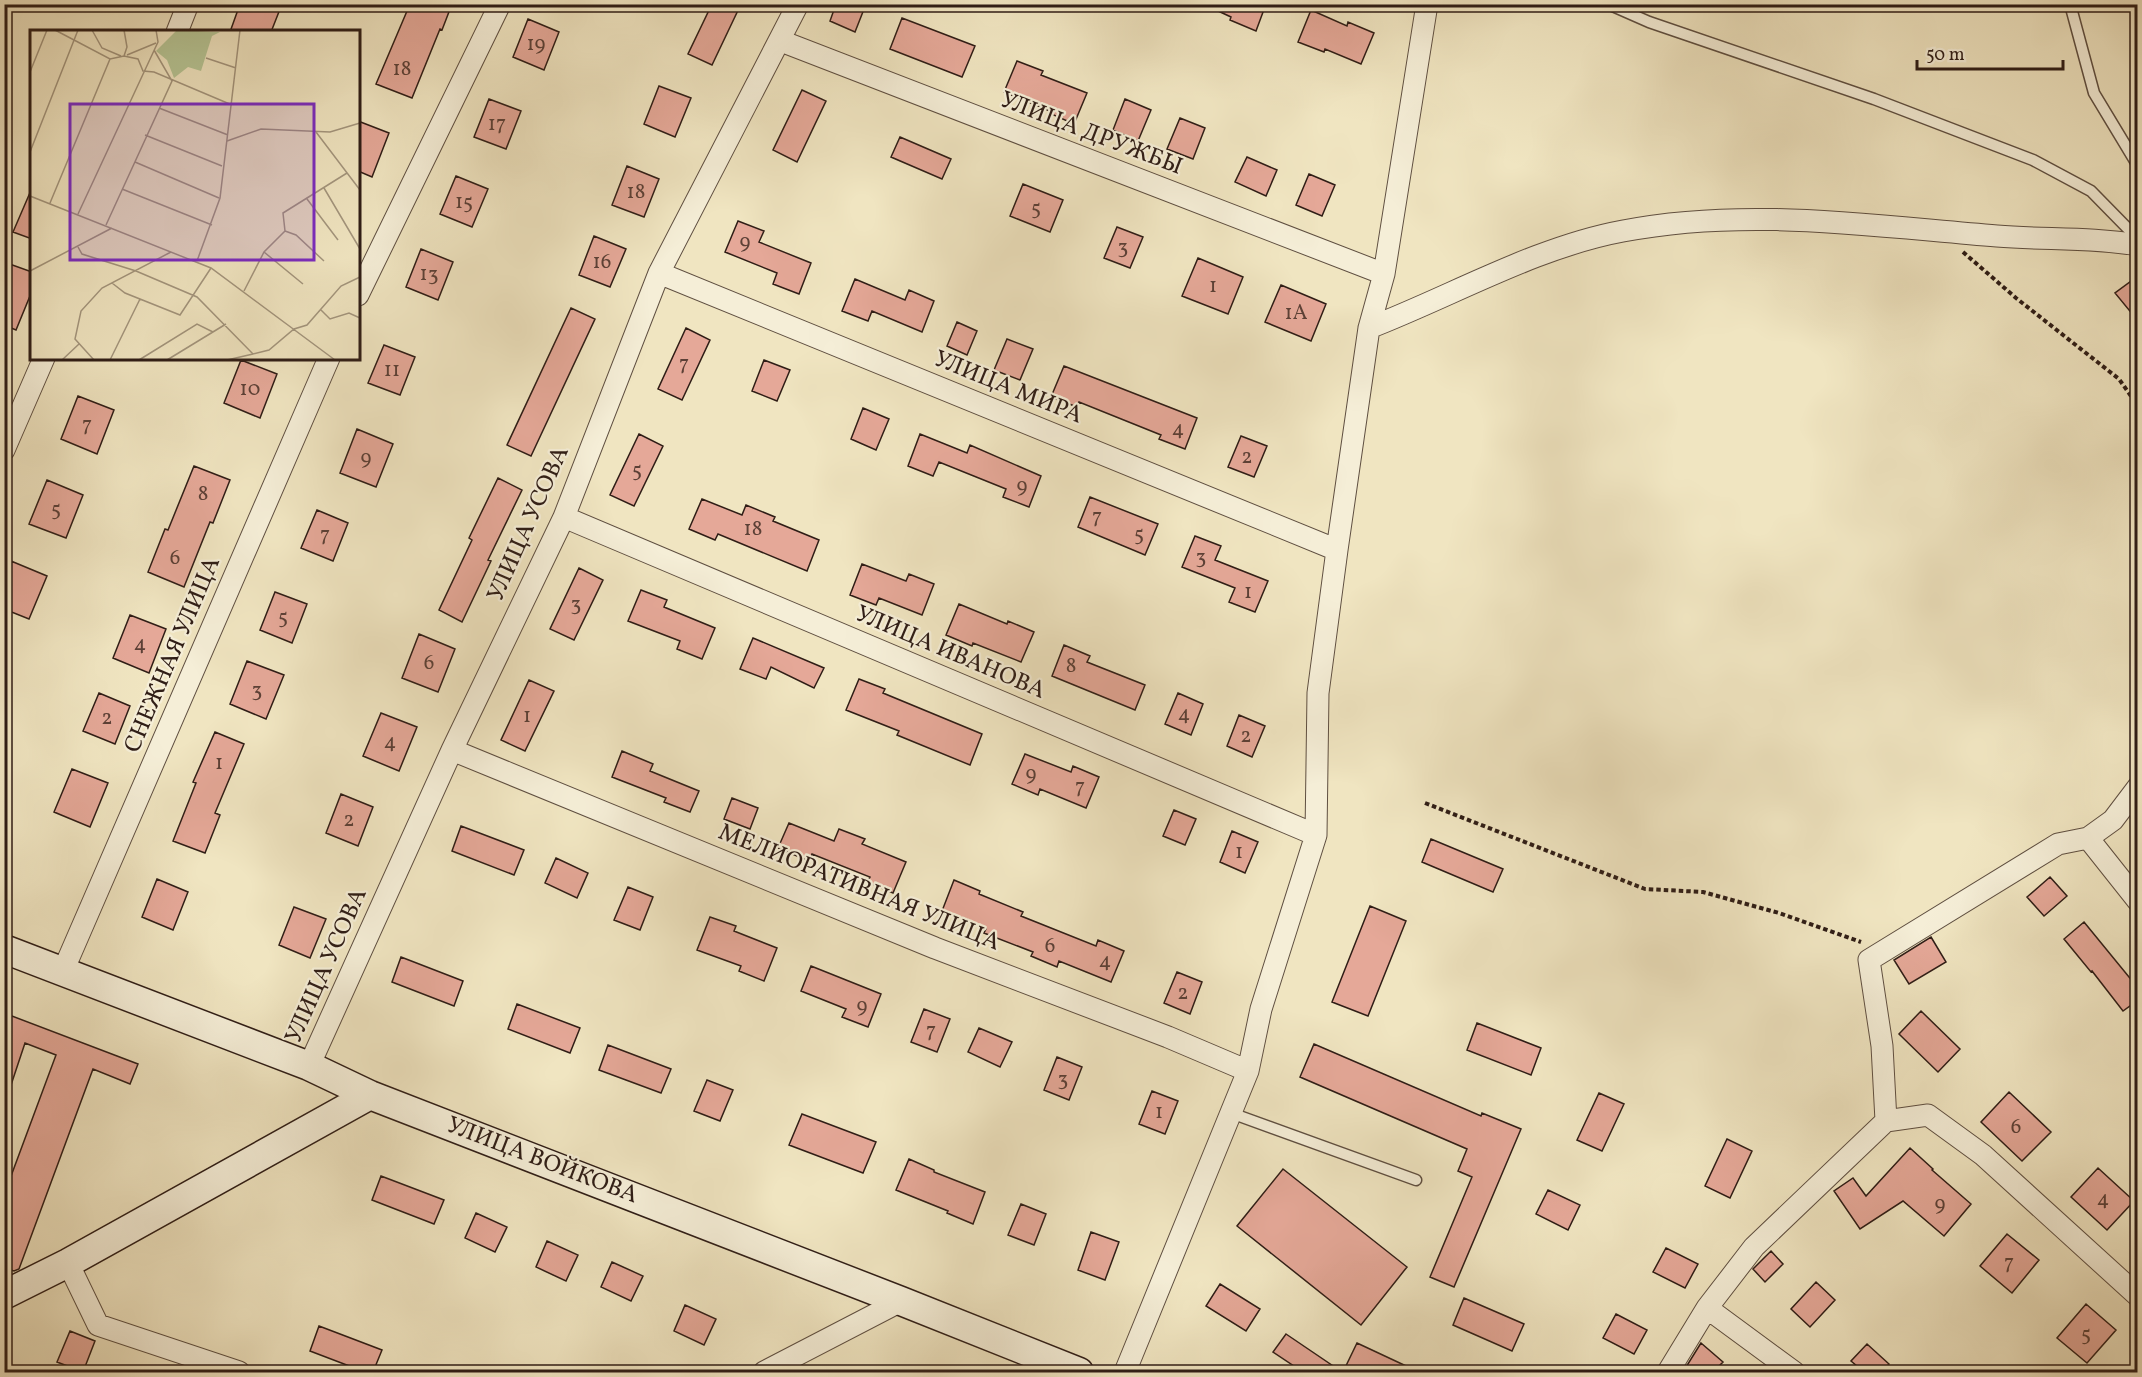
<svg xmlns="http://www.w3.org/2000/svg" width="2142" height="1377" font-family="Vollkorn,serif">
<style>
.building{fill:#e5a898;stroke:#2f1d16;stroke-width:1.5}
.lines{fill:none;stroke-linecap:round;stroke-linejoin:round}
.lane-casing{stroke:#5f4f41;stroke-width:13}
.street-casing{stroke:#5f4f41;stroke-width:23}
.secondary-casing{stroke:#2f1d16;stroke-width:31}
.path{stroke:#2f1d16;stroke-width:4;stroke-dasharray:4.5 3;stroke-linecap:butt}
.lane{stroke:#f5eed7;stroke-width:10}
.street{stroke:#f5eed7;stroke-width:21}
.secondary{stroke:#f5eed7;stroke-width:28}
.labels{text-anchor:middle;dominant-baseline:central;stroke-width:4.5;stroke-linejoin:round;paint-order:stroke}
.number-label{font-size:21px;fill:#5c4036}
.street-label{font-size:24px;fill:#2f1d16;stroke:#f5eed7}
.inset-road{fill:none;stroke:#a3957d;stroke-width:1.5}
.view{fill:#7b2cbf;fill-opacity:0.15;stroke:#7b2cbf;stroke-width:3}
.inset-edge{fill:none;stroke:#2f1d16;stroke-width:3}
</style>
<rect width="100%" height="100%" fill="#f0e5c1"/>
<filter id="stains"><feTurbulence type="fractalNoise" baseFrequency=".00333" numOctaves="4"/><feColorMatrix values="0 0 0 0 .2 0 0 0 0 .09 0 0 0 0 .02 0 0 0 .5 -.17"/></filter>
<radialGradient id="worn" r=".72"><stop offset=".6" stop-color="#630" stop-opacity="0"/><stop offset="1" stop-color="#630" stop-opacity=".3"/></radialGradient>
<path class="building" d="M240 4H282L271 32H230Z
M410 4H452L442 30 440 29 412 98 376 84Z
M712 4H741L712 65 688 54Z
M836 4H866L855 32 830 21Z
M1203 4H1266L1256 31 1230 20 1231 17Z
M1311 10 1347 26 1348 22 1374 33 1361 64 1325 49 1324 52 1298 42Z
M902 18 975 46 962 77 890 49Z
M528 19 559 32 544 70 513 57Z
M1017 61 1043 71 1041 75 1087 93 1074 124 1049 113 1050 111 1004 92Z
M659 86 691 98 675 137 644 124Z
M802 90 826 101 797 162 773 150Z
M489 99 521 111 506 149 474 137Z
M1125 99 1151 110 1138 141 1113 130Z
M1180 118 1205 128 1193 159 1167 149Z
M358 121 389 133 372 177 358 171Z
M900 137 951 159 942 179 891 157Z
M1247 157 1277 170 1266 196 1235 182Z
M627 166 659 179 644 217 612 205Z
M1309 174 1335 185 1322 216 1296 205Z
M456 176 488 189 472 227 440 214Z
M1023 184 1063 200 1050 232 1010 216Z
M32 188V239L13 232Z
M738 221 764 231 759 242 811 263 799 294 773 284 777 273 725 252Z
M1117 227 1143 237 1130 268 1104 258Z
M594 236 626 249 610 287 579 275Z
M421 249 453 262 438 300 406 287Z
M1198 258 1243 277 1228 314 1182 296Z
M4 262 32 272V291L16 330 4 325Z
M2138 276V321L2115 293Z
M855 279 905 300 909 290 934 301 922 332 872 311 868 321 842 311Z
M1281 285 1326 304 1311 341 1265 322Z
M571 308 595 319 531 456 507 445Z
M957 322 977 331 967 355 947 346Z
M686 328 710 340 682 400 658 389Z
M1007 339 1033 349 1020 380 994 370Z
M384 345 415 357 400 395 368 383Z
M241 360 277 374 260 418 224 403Z
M764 360 790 370 777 401 752 391Z
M1064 366 1197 418 1185 449 1159 439 1161 435 1079 402 1077 407 1051 397Z
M78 396 114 410 97 454 61 439Z
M863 408 889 419 876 450 851 439Z
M357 429 393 444 376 487 340 473Z
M639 434 663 446 634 506 610 495Z
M920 434 967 453 970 445 1041 476 1029 507 1003 497 1006 489 939 462 933 476 908 466Z
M1241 436 1267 446 1254 477 1228 467Z
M194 466 230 480 213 523 210 522 184 587 148 572 165 529 168 530Z
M498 478 522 490 488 560 491 561 462 622 439 610 472 540 469 538Z
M47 480 83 495 66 538 29 524Z
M1090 497 1158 524 1145 555 1078 527Z
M702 499 742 515 746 505 775 517 773 521 819 540 807 571 718 534 715 540 689 529Z
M317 510 348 523 333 561 301 548Z
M1195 536 1221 546 1215 560 1268 581 1255 612 1229 602 1235 588 1182 567Z
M11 561 47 576 29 619 4 609V577Z
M862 564 906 581 909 574 934 584 922 615 879 598 876 605 850 595Z
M579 568 603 580 574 640 550 629Z
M641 590 667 600 664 607 715 628 702 659 677 649 680 641 628 621Z
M275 592 307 604 292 643 260 630Z
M959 604 1007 624 1008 621 1034 632 1021 662 973 643 972 646 946 635Z
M130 615 166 629 149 673 113 658Z
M419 634 455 649 438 692 402 678Z
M753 638 824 668 814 688 771 667 766 679 740 669Z
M1064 645 1090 656 1087 662 1145 685 1135 710 1052 676Z
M247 661 284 675 266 719 230 704Z
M859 679 885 689 883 693 982 734 970 765 897 735 899 731 846 710Z
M529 680 554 691 525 751 501 740Z
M99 693 130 706 115 744 83 731Z
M1178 693 1203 704 1191 735 1165 724Z
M381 713 417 727 399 771 363 756Z
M1239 715 1265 726 1252 757 1227 746Z
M215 732 244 744 215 813 220 815 205 853 173 841 196 783 193 782Z
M622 751 653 764 650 771 699 791 690 812 664 802 666 798 612 777Z
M1025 754 1071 772 1073 766 1099 777 1086 808 1040 789 1038 795 1012 784Z
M72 769 108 783 90 827 54 812Z
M341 794 373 807 358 846 326 833Z
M732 798 758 808 750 829 724 819Z
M1174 810 1196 819 1185 845 1163 836Z
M789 823 834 841 839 829 865 839 862 844 906 862 893 893 867 882 870 877 812 854 809 861 778 848Z
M461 826 524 850 514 875 452 851Z
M1232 831 1258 842 1245 873 1220 862Z
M1431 839 1503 869 1493 892 1422 862Z
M556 858 588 873 577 898 545 883Z
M2050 877 2067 896 2044 916 2027 897Z
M157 879 188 892 173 930 142 917Z
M954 880 980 891 979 894 1023 912 1021 916 1096 946 1098 940 1124 951 1111 982 1059 961 1057 967 1031 956 1033 952 984 933 986 929 942 911Z
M628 887 653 897 640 930 614 920Z
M1370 906 1406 921 1368 1016 1332 1002Z
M294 907 326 919 310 958 279 945Z
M710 917 736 926 734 931 777 948 764 981 739 971 741 966 697 950Z
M2084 922 2138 988V1000L2123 1011 2092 971 2091 972 2064 939Z
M1931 937 1946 962 1909 984 1894 960Z
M401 957 463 981 454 1006 392 982Z
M811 966 881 994 868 1027 842 1017 846 1009 801 991Z
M1177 972 1202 982 1190 1014 1164 1003Z
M517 1004 580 1028 570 1053 508 1029Z
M924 1009 950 1019 937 1052 911 1042Z
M1921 1011 1960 1049 1938 1072 1899 1034Z
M4 1013 138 1064 130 1084 93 1069 19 1269 14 1271 4 1268V1195L56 1055 25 1043 7 1097 4 1096Z
M1477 1023 1541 1048 1531 1075 1467 1050Z
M979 1028 1012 1042 1000 1067 968 1052Z
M1314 1044 1481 1116 1482 1113 1521 1129 1454 1287 1430 1277 1472 1177 1458 1171 1467 1149 1300 1077Z
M608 1045 671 1069 661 1093 599 1070Z
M1057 1057 1082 1067 1069 1100 1044 1090Z
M707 1080 733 1090 720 1121 694 1111Z
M1152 1091 1178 1101 1165 1134 1139 1124Z
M2009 1092 2051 1132 2022 1161 1981 1122Z
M1599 1093 1624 1104 1602 1151 1577 1140Z
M802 1114 876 1142 863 1173 789 1145Z
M1727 1139 1752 1151 1730 1198 1705 1186Z
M1910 1148 1933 1169 1932 1170 1971 1204 1944 1236 1903 1201 1860 1229 1834 1191 1853 1178 1866 1196Z
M909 1159 934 1170V1172L985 1192 973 1224 947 1213 948 1211 896 1190Z
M2098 1168 2134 1201 2107 1230 2071 1197Z
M1283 1169 1407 1267 1361 1325 1237 1226Z
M381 1176 444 1200 434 1224 372 1200Z
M1548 1190 1580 1205 1568 1230 1536 1214Z
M1021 1204 1046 1214 1034 1245 1008 1235Z
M476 1213 507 1227 495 1252 465 1238Z
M1091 1232 1119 1242 1105 1280 1078 1270Z
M2007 1234 2039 1260 2012 1293 1980 1266Z
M547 1241 578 1255 566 1281 536 1267Z
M1666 1248 1698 1264 1685 1288 1653 1272Z
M1771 1251 1783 1264 1765 1282 1753 1269Z
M612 1262 643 1276 631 1301 601 1287Z
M1816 1282 1835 1300 1810 1327 1791 1309Z
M1220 1284 1260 1309 1246 1331 1206 1306Z
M1464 1298 1524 1324 1512 1351 1453 1325Z
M2086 1304 2116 1330 2087 1363 2057 1338Z
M685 1305 716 1319 704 1345 674 1331Z
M1616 1314 1647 1330 1634 1354 1603 1338Z
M319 1326 382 1350 373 1372H365L310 1351Z
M70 1331 95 1341 83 1372 57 1362Z
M1286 1334 1342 1372H1303L1273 1352Z
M1357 1343 1419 1372H1343Z
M1701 1343 1723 1362 1713 1372H1692L1686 1367Z
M1867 1344 1889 1364 1882 1372H1864L1851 1361Z"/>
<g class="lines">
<g class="lane-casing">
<path id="lane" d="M1608 4 1649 22 1874 99 2033 160 2091 191 2138 239
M2070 4 2094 93 2138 166
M1231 1113 1416 1180"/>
</g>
<g class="street-casing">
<path id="street" d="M177 32 188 4
M781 41 1384 274
M659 273 1337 550
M358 295 500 4
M1369 328C1452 296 1536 247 1623 231 1747 207 1872 226 1997 236 2044 240 2091 237 2138 245
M4 450 44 358
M564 517 1316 835
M452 750 935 948 1168 1037 1248 1071
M2088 838 2138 901
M63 971 329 358
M309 1066 452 750 564 517 659 273 798 4
M1886 1121 1928 1115 1983 1155 2138 1296
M68 1263 98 1325 239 1372
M1707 1308 1794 1372
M764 1372 901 1301
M1125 1372 1248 1071 1261 1009 1316 835 1318 693 1337 550 1369 328 1384 274 1427 4
M1668 1372 1707 1308 1754 1247 1886 1121 1882 1046 1869 960 2058 844 2088 838 2113 820 2138 787"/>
</g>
<g class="secondary-casing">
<path id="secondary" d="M4 949 309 1066 370 1095 901 1301 1079 1372
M4 1295 68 1263 370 1095"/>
</g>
<path class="path" d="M1963 252 2016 298 2119 379 2138 406
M1425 803 1645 889 1703 892 1779 913 1861 942"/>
<use href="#lane" class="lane"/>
<use href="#street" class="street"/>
<use href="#secondary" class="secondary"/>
</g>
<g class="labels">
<g class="number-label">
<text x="536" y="44">19</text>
<text x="402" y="69">18</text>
<text x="497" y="124">17</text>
<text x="636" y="192">18</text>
<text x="464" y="202">15</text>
<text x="1036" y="208">5</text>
<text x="745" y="242">9</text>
<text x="1123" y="247">3</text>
<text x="602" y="262">16</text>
<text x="429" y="274">13</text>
<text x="1213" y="286">1</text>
<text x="1296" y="313">1А</text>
<text x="684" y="364">7</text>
<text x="392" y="370">11</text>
<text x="250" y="389">10</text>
<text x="87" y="425">7</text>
<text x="1178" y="429">4</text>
<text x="1247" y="457">2</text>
<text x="366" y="458">9</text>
<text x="637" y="470">5</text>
<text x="1022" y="486">9</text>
<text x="203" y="494">8</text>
<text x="56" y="509">5</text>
<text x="1097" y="517">7</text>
<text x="753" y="529">18</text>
<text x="1139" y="534">5</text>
<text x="325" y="535">7</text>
<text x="1201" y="557">3</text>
<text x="175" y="558">6</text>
<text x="1248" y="592">1</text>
<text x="576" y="604">3</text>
<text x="283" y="617">5</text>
<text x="140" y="644">4</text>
<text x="429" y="663">6</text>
<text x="1071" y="666">8</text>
<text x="257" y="690">3</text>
<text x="1184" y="714">4</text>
<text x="527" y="716">1</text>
<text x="107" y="718">2</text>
<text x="1246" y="736">2</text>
<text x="390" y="742">4</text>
<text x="219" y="763">1</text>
<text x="1031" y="774">9</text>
<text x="1080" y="787">7</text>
<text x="349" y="820">2</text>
<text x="1239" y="852">1</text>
<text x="1050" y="946">6</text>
<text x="1105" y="961">4</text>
<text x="1183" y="993">2</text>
<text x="862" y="1006">9</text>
<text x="931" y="1031">7</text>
<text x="1063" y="1079">3</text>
<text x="1159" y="1112">1</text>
<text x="2016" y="1127">6</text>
<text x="2103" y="1199">4</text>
<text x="1940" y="1204">9</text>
<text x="2009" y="1263">7</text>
<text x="2086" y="1334">5</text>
</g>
<g class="street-label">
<text transform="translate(1091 134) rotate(21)">УЛИЦА ДРУЖБЫ</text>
<text transform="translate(1008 388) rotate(22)">УЛИЦА МИРА</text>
<text transform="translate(529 524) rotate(-66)">УЛИЦА УСОВА</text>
<text transform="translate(950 653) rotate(23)">УЛИЦА ИВАНОВА</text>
<text transform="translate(173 655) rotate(-67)">СНЕЖНАЯ УЛИЦА</text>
<text transform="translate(859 888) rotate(22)">МЕЛИОРАТИВНАЯ УЛИЦА</text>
<text transform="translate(327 966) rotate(-66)">УЛИЦА УСОВА</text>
<text transform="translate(542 1161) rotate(21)">УЛИЦА ВОЙКОВА</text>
</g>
</g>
<g transform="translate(30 30)">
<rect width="330" height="330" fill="#f0e5c1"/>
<path d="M147 0 190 2 182 6 171 41 158 37 144 48 137 30 126 21Z" fill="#b6c595"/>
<path class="inset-road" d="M25 0 80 29 94 26 108 29 113 41 124 42 202 75M62 0 72 18 91 26M97 25 126 13M94 26 97 17 94 0M176 28 206 38M0 42 17 0M129 78 198 105M286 102 330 160M115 105 192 136M197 111 231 99 300 102 330 93M0 122 48 0M105 132 189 168M294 158 330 219M92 159 182 195M0 166 181 238 305 330M277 169 308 210M20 173 80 29M48 184 128 12 126 0M76 195 142 51 124 20M255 201 266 205 294 231M48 217 52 224 106 241 167 267 223 324 239 320 264 299 277 295 311 256 330 247M234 222 273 254M167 231 190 168 210 0M0 241 82 198M82 253 95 263 150 285 181 238M214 261 234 222 255 201 253 183 317 143M291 280 300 289 319 283 330 288M32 330 49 314M64 330 45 309 51 281 72 258 141 222M80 330 110 269M109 330 167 294 183 302M137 330 196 294M197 330 223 324"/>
<path class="view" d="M40 74H284V230H40Z"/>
<rect width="330" height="330" class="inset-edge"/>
</g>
<rect width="2142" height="1377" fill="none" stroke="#f0e5c1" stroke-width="24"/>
<rect x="6" y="6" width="2130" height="1365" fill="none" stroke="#2f1d16" stroke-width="3"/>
<rect x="12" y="12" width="2118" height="1353" fill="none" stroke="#2f1d16" stroke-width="1.5"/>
<path d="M1917 60v9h146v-9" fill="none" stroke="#2f1d16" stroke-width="3"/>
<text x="1926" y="60" font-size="18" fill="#2f1d16" stroke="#f5eed7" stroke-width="4.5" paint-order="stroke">50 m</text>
<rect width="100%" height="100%" filter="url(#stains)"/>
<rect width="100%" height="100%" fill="url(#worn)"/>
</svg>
